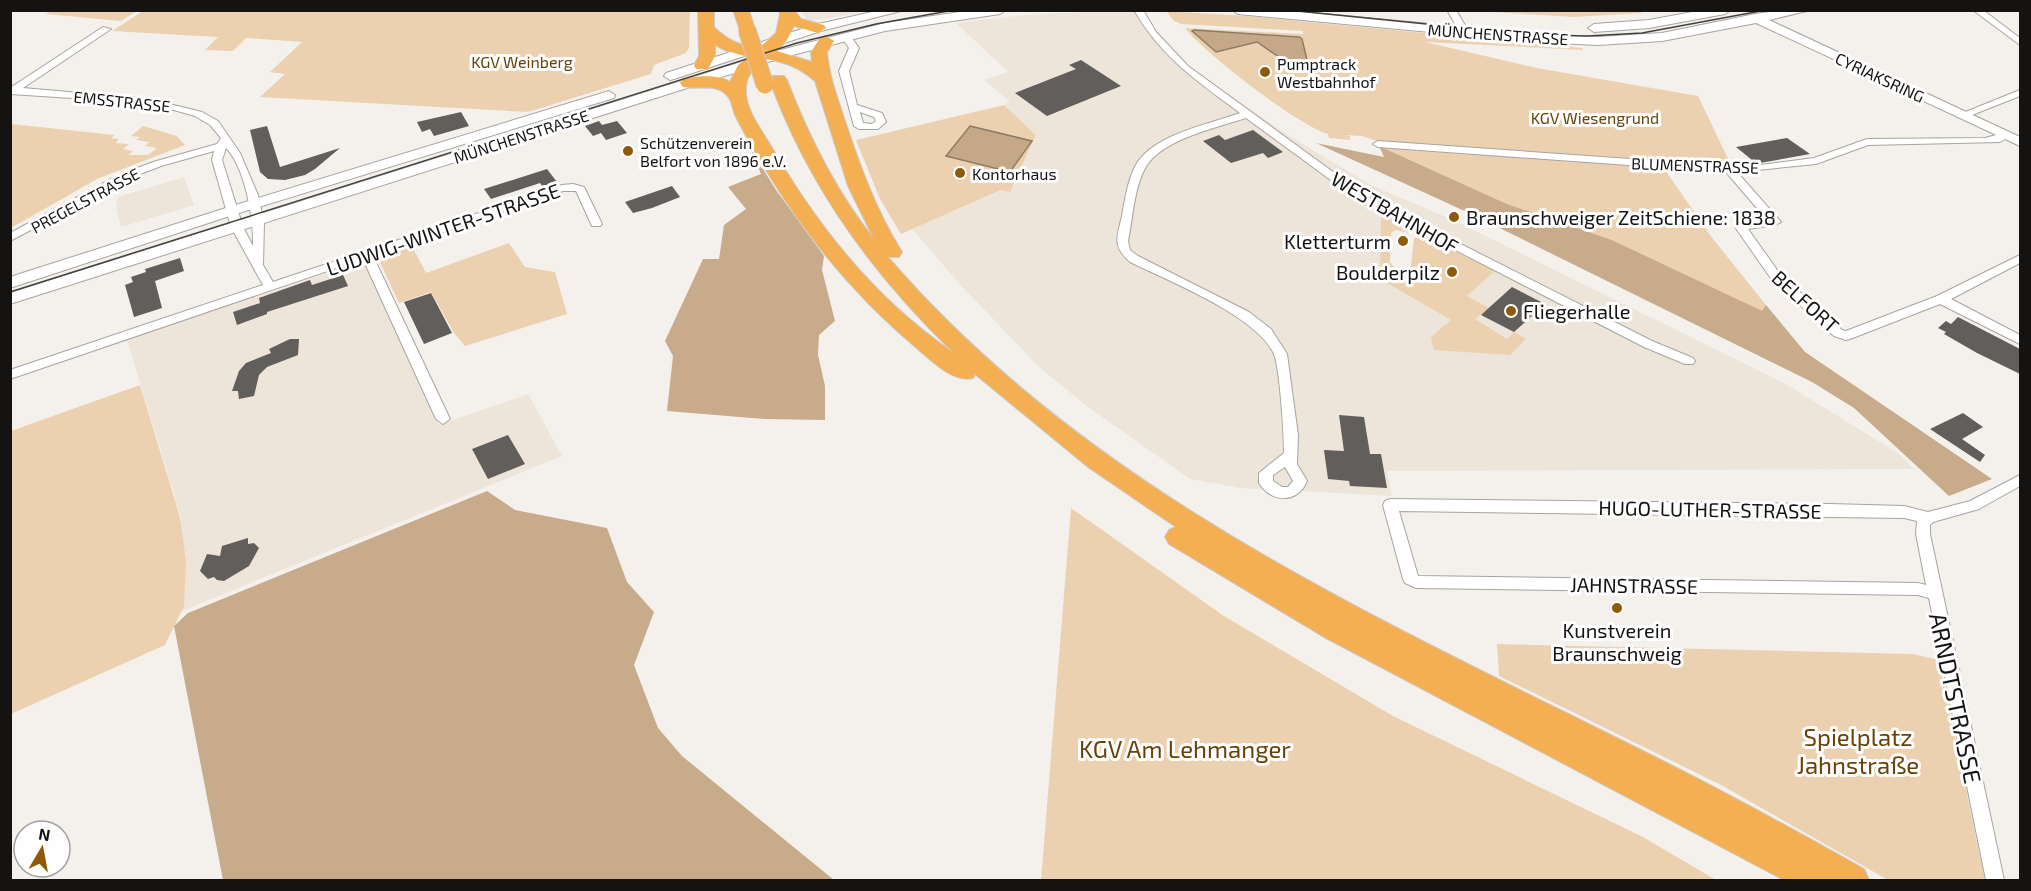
<svg xmlns="http://www.w3.org/2000/svg" width="2031" height="891" font-family="'Exo 2',sans-serif">
<style>
.built{fill:#ede4da;fill-rule:evenodd}
.green{fill:#ecd1b1;fill-rule:evenodd}
.forest{fill:#c7ab8b}
.water{fill:#c4a888;stroke:#8f7b64;stroke-width:1.5}
.building{fill:#615e5b}
.lines{fill:none;stroke-linecap:round;stroke-linejoin:round}
.street-casing{stroke:#a7a4a0;stroke-width:2}
.secondary-casing{stroke:#a7a4a0;stroke-width:2}
.highway-casing{stroke:#cbcbcb;stroke-width:2}
.street{fill:#fff;fill-rule:evenodd}
.secondary{fill:#fff;fill-rule:evenodd}
.highway{fill:#f5af53;fill-rule:evenodd}
.tram{stroke:#43423f;stroke-width:1.5}
.highway-bridge-casing{stroke:#cbcbcb;stroke-width:19;stroke-linecap:butt}
.highway-bridge{stroke:#f5af53;stroke-width:17}
.poi-dot{fill:#8d5b07;stroke:#fffefe;stroke-width:2}
.labels{text-anchor:middle;dominant-baseline:central;stroke-width:6;stroke-linejoin:round;paint-order:stroke}
.far-street-label{font-size:16px;fill:#141311;stroke:#fffefe}
.far-park-label{font-size:16px;fill:#674208;stroke:#fffefe}
.far-poi-label{font-size:16px;fill:#141311;stroke:#fffefe;text-anchor:start}
.street-label{font-size:20px;fill:#141311;stroke:#fffefe}
.poi-label{font-size:20px;fill:#141311;stroke:#fffefe;text-anchor:start}
.near-street-label{font-size:24px;fill:#141311;stroke:#fffefe}
.near-park-label{font-size:24px;fill:#674208;stroke:#fffefe}
</style>
<rect width="100%" height="100%" fill="#f4f1ed"/>
<path class="built" d="M800 11H871L809 21Z
M1109 11H1143L1156 31 1189 67 1288 135 1371 185 1453 220 1784 383 1898 453 1914 469 1387 471 1392 496 1240 488 1190 479 1084 404 1038 366 956 280 912 229 1014 185 1036 135 1004 105 1010 102 984 80 1008 72 956 23 1025 15ZM1383 216H1388L1495 271 1467 296 1481 315 1474 319 1507 340 1432 337 1452 320 1380 279Z
M184 177 194 205 121 227 116 207 118 197Z
M364 261 439 425 528 394 562 456 177 613 181 517 127 340Z"/>
<path class="green" d="M52 10H137V11L121 21 46 14Z
M143 11H690L689 48 686 53 654 65 651 74 528 112 260 97 285 74 270 72 302 42 246 38 233 51 205 50 218 37 112 31Z
M1166 11 1247 16 1582 48 1583 50 1425 42 1537 68 1698 96 1731 165 1377 141 1362 136 1344 135 1350 136V140L1329 138 1328 134C1300 127 1203 52 1185 28L1303 34V31L1181 24 1174 21ZM1192 30 1295 36 1299 37 1260 43Z
M1638 11 1642 13 1574 17 1475 11Z
M1004 105 1036 135 1010 192 1001 190 901 234 880 199 856 140Z
M11 124 115 135 111 138 119 139 116 143 129 144 123 149 133 151 129 155H148L157 148 145 146 149 142 136 140 140 137 131 136 143 126 177 136 185 145 97 179 11 228Z
M1379 146 1663 167 1713 239 1766 305 1762 312 1612 240 1507 204Z
M1384 216 1495 271 1467 296 1489 308 1475 319 1507 339 1514 332 1526 339 1510 355 1434 350 1431 337 1451 320 1380 279 1381 218ZM1396 230 1425 237 1414 238 1411 266 1406 270 1393 266 1390 262 1391 233Z
M509 243 525 267 555 272 567 314 465 346 454 333 431 292 399 303 377 256 411 244 426 273Z
M140 385 180 517 186 561 184 606 165 645 11 714V431Z
M1071 508 1224 616 1393 716 1643 837 1716 880H1041Z
M1497 644 1913 654 1939 660 1985 880H1888L1721 785 1499 676Z"/>
<path class="forest" d="M1316 143 1384 157 1379 146 1507 204 1612 240 1762 311 1766 305 1805 352 1992 479 1949 496 1854 408 1812 382 1469 213Z
M750 148 776 190 824 256 822 270 835 321 819 335 818 355 825 386V420L764 419 667 411 673 356 665 341 703 259H719L724 225 746 209 728 187 761 174Z
M487 491 515 510 607 528 627 582 654 612 634 665 658 728 682 756 834 880H223L174 626 188 613Z"/>
<path class="water" d="M1194 30 1299 37 1302 39 1308 64H1289L1257 42 1216 52 1192 31Z
M970 126 1032 141 1010 172 946 156Z"/>
<path class="building" d="M1081 60 1121 86 1047 116 1015 93 1076 69 1069 65Z
M461 112 469 126 434 136 430 129 422 132 417 122Z
M599 121 602 125 617 121 627 133 606 140 601 133 593 136 585 126Z
M267 126 280 167 340 148 315 169 305 175 285 180 268 179 260 172 250 130Z
M1253 130 1283 152 1268 158 1263 153 1231 163 1203 141 1219 135 1225 140Z
M1787 138 1810 154 1760 163 1752 160 1736 147Z
M547 169 557 182 543 187 540 183 491 199 484 189Z
M672 186 680 197 652 208 633 213 625 202Z
M180 258 184 271 155 281 162 308 134 317 125 285 133 282 131 277 146 272 145 269Z
M343 275 348 286 267 312V314L237 325 233 312 260 303 259 298 310 280 312 285Z
M1512 287 1545 304 1514 332 1481 315Z
M431 293 452 333 424 344 404 302Z
M1958 317 2020 349V374L1977 353 1944 334 1946 332 1938 328 1946 321 1951 324Z
M290 339H299L298 355 267 367 259 375 254 396 239 399 238 391H232L239 371 246 363 271 353 269 349Z
M1963 413 1983 427 1962 439 1985 455 1980 462 1930 429Z
M1339 415 1364 417 1370 454H1381L1387 488 1350 486 1349 481 1328 479 1324 450 1344 451Z
M508 435 525 464 488 479 472 449Z
M248 538V544L254 543 259 548 249 566 224 581 217 580 214 577 208 579 200 571 207 554 220 556 222 546Z"/>
<g class="lines">
<g class="street-casing">
<path id="street" d="M1134 10H1143L1156 32 1188 66 1366 196 1652 341 1693 358 1695 361 1693 364H1685L1644 347 1358 200 1246 118C1218 127 1164 139 1147 165 1134 186 1133 217 1128 241L1130 250 1138 256 1249 312 1271 329 1287 354 1298 435 1297 464 1307 481C1298 504 1271 503 1259 483V473L1284 453C1284 435 1280 365 1273 352 1254 315 1169 281 1130 262 1112 246 1117 237 1122 216 1125 199 1128 178 1137 163 1156 134 1209 124 1240 113 1197 81 1162 58 1134 10ZM1285 467 1293 481 1288 487H1282L1273 481V475Z
M1447 10H1456L1469 32 1467 34H1461Z
M1973 10H1983L2020 38V45Z
M103 27 111 29 23 88 149 99 202 112 218 121 240 153 258 195 264 223 263 265 273 282 562 185 573 184 584 187 602 224 600 226H592L576 191H563L373 256 450 419 443 424 436 419 363 259 10 379V370L263 285 231 227 212 160 214 151 161 166 125 180 10 241V233L117 176 153 162 217 144 221 138 210 125 195 116 174 110 119 101 10 94V88ZM226 148C245 167 254 219 253 246L243 227 222 160Z
M846 33 849 34 859 48 849 71 857 105 882 113 886 122 878 129H859L854 126 839 71 849 48 841 36ZM860 112 874 117 876 121 872 124 863 123Z
M2020 90V96L1972 115H1964L1963 113Z
M2007 132 2012 135 2000 142 1868 145 1816 164 1737 172 1781 222 1775 225 1748 229 1780 274 1842 330 1846 331 1937 296 2020 255V263L1951 299 2020 335V344L1940 304 1850 339 1846 340 1834 336 1772 280 1735 227 1741 224 1767 220 1726 172 1378 147 1373 144 1378 141 1729 166 1760 165 1814 158 1867 139 1985 138Z
M2020 475V486L1979 509 1933 522 1930 525V534L2004 880H1986L1929 598 1918 595 1416 588 1405 583 1403 579 1383 505 1385 501 1390 499 1829 504 1904 506 1928 512 1970 501ZM1399 511 1904 518 1917 521 1916 534 1926 585 1918 583 1418 576Z"/>
</g>
<g class="secondary-casing">
<path id="secondary" d="M881 10H905L821 31 674 79 670 80 664 76 666 73 814 25Z
M973 10H1006L1000 14 885 31 781 58 10 304V293L773 52 885 23Z
M1232 10H1281L1537 34 1598 37 1662 33 1755 14 1784 10H1811L1769 20 2020 137V146L1756 23 1662 41 1598 45 1537 42 1238 14Z
M1703 10H1731L1725 14 1649 28 1594 32 1588 28 1594 24 1649 20Z
M609 91 615 95 614 98 239 213 10 288V277L229 207Z"/>
</g>
<g class="highway-casing">
<path id="highway" d="M698 10H714V27C728 41 741 46 759 48L776 33 780 14 778 10H794L801 19 824 25 826 28 818 33 794 26 787 40 777 51 812 62 811 52 820 38 826 36 834 41 827 52C829 74 836 94 843 115 859 163 875 209 902 252L899 257H888C1088 490 1375 617 1643 751 1718 788 1791 828 1864 869L1869 880H1784L1324 637 1169 544 1165 537 1169 530 1176 527 1088 467 975 374 973 378C954 383 933 362 919 350 859 300 809 241 769 175 757 155 745 135 735 115 733 110 732 102 729 98 719 82 698 90 683 87L680 83 683 79C696 76 718 74 730 82L738 65 748 57 727 51 715 45V56L708 69H696L694 65 699 56ZM766 59C786 62 800 68 815 81L848 186 874 239C836 191 809 137 787 80L784 76H772L769 80 774 92C813 193 876 278 954 353 877 301 817 226 771 146 761 129 744 108 746 88 746 74 755 67 766 59Z
M733 10H749L755 30 753 33H741Z"/>
</g>
<use href="#street" class="street"/>
<use href="#secondary" class="secondary"/>
<use href="#highway" class="highway"/>
<path class="tram" d="M1287 10 1536 35 1587 36 1642 33 1766 10
M10 292 797 43 876 24 954 10"/>
<g class="highway-bridge-casing">
<path id="highway-bridge" d="M747 30 765 85"/>
</g>
<use href="#highway-bridge" class="highway-bridge"/>
</g>
<g class="poi-dot">
<circle cx="1265" cy="72" r="6"/>
<circle cx="628" cy="151" r="6"/>
<circle cx="960" cy="173" r="6"/>
<circle cx="1454" cy="217" r="6"/>
<circle cx="1403" cy="241" r="6"/>
<circle cx="1452" cy="272" r="6"/>
<circle cx="1511" cy="311" r="6"/>
<circle cx="1617" cy="608" r="6"/>
</g>
<g class="labels">
<g class="far-street-label">
<text transform="translate(1498 34) rotate(4)">MÜNCHENSTRASSE</text>
<text transform="translate(1880 77) rotate(25)">CYRIAKSRING</text>
<text transform="translate(122 101) rotate(6)">EMSSTRASSE</text>
<text transform="translate(521 136) rotate(-18)">MÜNCHENSTRASSE</text>
<text transform="translate(1695 165) rotate(2)">BLUMENSTRASSE</text>
<text transform="translate(85 200) rotate(-28)">PREGELSTRASSE</text>
</g>
<g class="far-park-label">
<text x="522" y="61">KGV Weinberg</text>
<text x="1595" y="117">KGV Wiesengrund</text>
</g>
<g class="far-poi-label">
<text x="1277" y="63">Pumptrack<tspan x="1277" dy="18">Westbahnhof</tspan></text>
<text x="640" y="142">Schützenverein<tspan x="640" dy="18">Belfort von 1896 e.V.</tspan></text>
<text x="972" y="173">Kontorhaus</text>
</g>
<g class="street-label">
<text transform="translate(1395 212) rotate(30)">WESTBAHNHOF</text>
<text transform="translate(443 229) rotate(-19)">LUDWIG-WINTER-STRASSE</text>
<text transform="translate(1806 301) rotate(42)">BELFORT</text>
<text transform="translate(1710 509) rotate(1)">HUGO-LUTHER-STRASSE</text>
<text transform="translate(1634 585) rotate(1)">JAHNSTRASSE</text>
</g>
<g class="poi-label">
<text x="1466" y="217">Braunschweiger ZeitSchiene: 1838</text>
<text x="1391" y="241" text-anchor="end">Kletterturm</text>
<text x="1440" y="272" text-anchor="end">Boulderpilz</text>
<text x="1523" y="311">Fliegerhalle</text>
<text x="1617" y="630" text-anchor="middle">Kunstverein<tspan x="1617" dy="23">Braunschweig</tspan></text>
</g>
<g class="near-street-label">
<text transform="translate(1956 698) rotate(78)">ARNDTSTRASSE</text>
</g>
<g class="near-park-label">
<text x="1858" y="736">Spielplatz<tspan x="1858" dy="28">Jahnstraße</tspan></text>
<text x="1185" y="748">KGV Am Lehmanger</text>
</g>
</g>
<rect width="2031" height="891" fill="none" stroke="#141311" stroke-width="24"/>
<g transform="translate(42 849) rotate(10)"><circle r="28" fill="#fffefe" stroke="#a1a09f" stroke-width="1.5"/>
<path d="M0-4.5L10 22L0 15L-10 22Z" fill="#8d5b07"/>
<text y="-9" font-size="16" font-weight="bold" text-anchor="middle" fill="#141311">N</text>
</g>
</svg>
